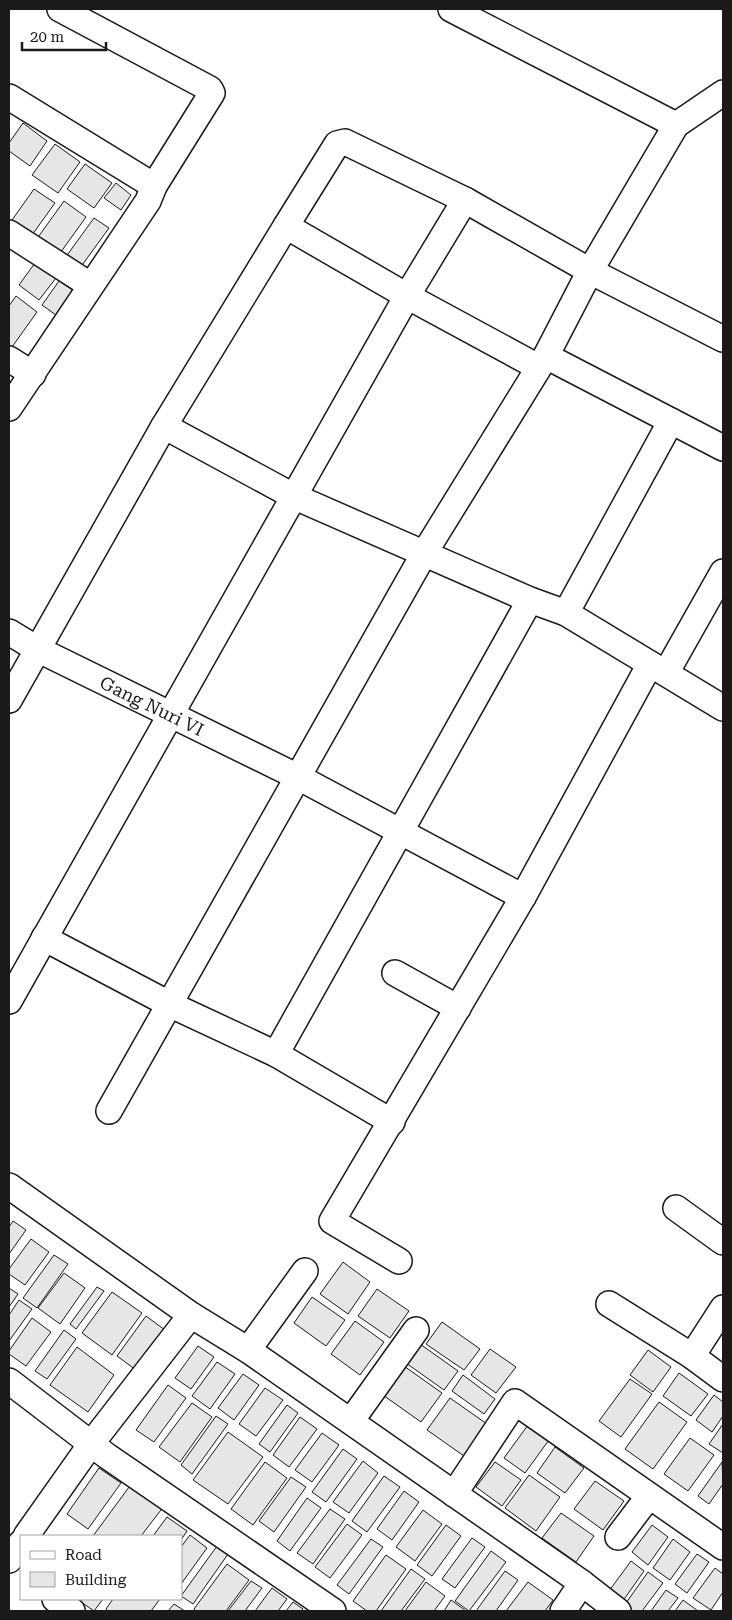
<svg xmlns="http://www.w3.org/2000/svg" width="732" height="1620" font-family="'Roboto Serif',serif">
<style>
.building{fill:#e6e6e6;stroke:#1a1a1a}
.lines{fill:none;stroke-linecap:round;stroke-linejoin:round}
.street-casing{stroke:#1a1a1a;stroke-width:28}
.street{stroke:#fff;stroke-width:25}
.labels{text-anchor:middle;dominant-baseline:central;stroke-width:4;stroke-linejoin:round;paint-order:stroke}
.street-label{font-size:18px;fill:#1a1a1a;stroke:#fff}
</style>
<rect width="100%" height="100%" fill="#fff"/>
<path class="building" d="M23 123 47 141 30 166 9 151V143Z
M55 144 80 162 58 193 32 175Z
M85 164 112 183 94 208 67 189Z
M116 183 131 195 121 210 104 198Z
M34 189 55 203 32 235 12 220Z
M64 201 86 217 58 256 36 240Z
M94 218 109 228 80 268 65 258Z
M35 263 56 278 39 300 19 285Z
M59 281 74 291 56 315 42 305Z
M16 296 37 312 12 347 9 345V306Z
M13 1221 26 1230 9 1254V1227Z
M31 1239 49 1252 25 1285 9 1274V1269Z
M54 1255 68 1264 37 1308 23 1298Z
M343 1262 370 1282 348 1314 320 1294Z
M64 1273 85 1288 60 1324 38 1308Z
M97 1287 104 1291 76 1329 70 1324Z
M9 1288 18 1294 9 1307Z
M377 1289 409 1311 390 1338 358 1316Z
M112 1292 142 1313 112 1355 82 1333Z
M312 1297 345 1320 326 1346 294 1323Z
M19 1300 32 1309 9 1341V1315Z
M146 1316 165 1330 136 1370 117 1356Z
M32 1318 51 1332 26 1366 9 1354V1351Z
M355 1321 384 1342 360 1375 331 1354Z
M442 1322 480 1349 464 1370 426 1344Z
M64 1330 76 1339 47 1379 35 1371Z
M420 1344 458 1371 444 1390 406 1363Z
M198 1346 214 1357 191 1389 175 1378Z
M77 1347 114 1375 88 1412 50 1385Z
M490 1349 516 1367 496 1393 471 1375Z
M648 1350 671 1367 653 1392 630 1375Z
M217 1362 235 1374 210 1409 192 1396Z
M401 1364 442 1393 421 1422 380 1393Z
M679 1373 708 1394 691 1416 663 1396Z
M243 1374 259 1385 234 1420 218 1408Z
M463 1375 495 1399 484 1414 452 1391Z
M630 1379 652 1394 621 1437 599 1421Z
M168 1385 186 1398 154 1442 136 1430Z
M265 1388 283 1400 256 1436 239 1424Z
M714 1395 723 1402V1416L712 1432 696 1420Z
M450 1398 487 1424 464 1456 427 1430Z
M659 1402 687 1422 653 1469 625 1449Z
M192 1403 212 1417 180 1462 159 1447Z
M287 1405 298 1413 270 1452 259 1444Z
M216 1416 228 1424 192 1474 181 1465Z
M300 1417 317 1429 289 1467 273 1455Z
M723 1424V1453L709 1444Z
M528 1425 549 1440 525 1473 504 1458Z
M228 1432 263 1457 228 1504 193 1480Z
M322 1433 339 1445 312 1482 295 1470Z
M690 1438 714 1455 688 1491 664 1474Z
M555 1447 584 1468 565 1493 537 1473Z
M343 1449 357 1459 326 1502 312 1492Z
M363 1461 378 1473 349 1513 333 1502Z
M265 1462 287 1478 253 1525 231 1509Z
M495 1462 521 1480 502 1506 476 1487Z
M722 1462 723 1484 709 1504 698 1496Z
M99 1468 121 1483 88 1529 67 1514Z
M529 1475 560 1497 536 1531 505 1508Z
M384 1476 400 1487 367 1532 352 1521Z
M291 1477 306 1487 274 1532 259 1521Z
M595 1481 624 1501 603 1530 574 1509Z
M132 1483 164 1506 141 1536H93Z
M404 1491 419 1502 392 1540 377 1529Z
M307 1498 321 1508 290 1551 277 1541Z
M330 1509 345 1519 313 1564 297 1553Z
M423 1510 442 1524 415 1561 396 1547Z
M561 1513 594 1536 576 1562 542 1538Z
M167 1517 187 1531 181 1540V1536H153Z
M347 1524 362 1535 330 1578 315 1567Z
M446 1525 461 1536 432 1576 417 1565Z
M652 1525 668 1537 648 1565 632 1552Z
M190 1535 207 1548 181 1584V1547Z
M472 1538 485 1547 455 1588 442 1579Z
M371 1539 383 1547 349 1594 337 1585Z
M673 1539 690 1552 670 1580 653 1568Z
M217 1546 228 1554 193 1604 181 1596Z
M491 1551 506 1562 469 1611 455 1601Z
M697 1554 709 1562 687 1593 675 1584Z
M386 1555 406 1569 376 1611H367L353 1601Z
M631 1561 644 1571 620 1605 606 1595Z
M227 1564 249 1580 226 1611H196L194 1609Z
M715 1568 723 1574V1592L711 1610 693 1598Z
M411 1569 425 1579 401 1611H381Z
M505 1571 518 1580 496 1611H476Z
M648 1572 663 1583 642 1611H623L621 1610Z
M251 1581 262 1588 245 1611H228Z
M426 1582 445 1596 434 1611H405Z
M528 1582 553 1600 545 1611H506Z
M272 1588 287 1599 278 1611H255Z
M666 1590 678 1598 668 1611H651Z
M77 1599H103L94 1611Z
M113 1599H160L151 1611H108L106 1609Z
M451 1600 466 1611H444Z
M683 1600 698 1611H675Z
M293 1602 303 1609 301 1611H286Z
M174 1604 185 1611H168Z"/>
<g class="lines">
<g class="street-casing">
<g id="street">
<path d="M451 9 676 125"/>
<path d="M9 97 154 186"/>
<path d="M286 226 337 144 345 142 465 200 590 271 723 339"/>
<path d="M9 233 90 285"/>
<path d="M546 356 723 448"/>
<path d="M9 359 33 374"/>
<path d="M9 408 148 201 154 186 212 93 210 89 60 9"/>
<path d="M164 426 293 496 530 600 566 613 723 708"/>
<path d="M566 613 671 421"/>
<path id="s1" d="M9 632 37 649 298 777 523 897"/>
<path d="M666 673 723 572"/>
<path d="M9 700 164 426 286 226 407 296 538 367"/>
<path d="M44 938 169 1004 276 1054 392 1122"/>
<path d="M395 973 458 1008"/>
<path d="M9 1001 407 296 465 200"/>
<path d="M276 1054 530 600"/>
<path d="M109 1111 425 552 546 356 590 271 676 125 723 93"/>
<path d="M9 1186 191 1315 248 1350 582 1583 618 1611"/>
<path d="M676 1208 723 1242"/>
<path d="M399 1261 332 1221 523 897 650 664"/>
<path d="M609 1304 692 1356 723 1379"/>
<path d="M248 1350 305 1271"/>
<path d="M692 1356 723 1308"/>
<path d="M9 1381 107 1456 333 1611"/>
<path d="M351 1421 416 1330"/>
<path d="M454 1494 515 1402 723 1547"/>
<path d="M26 1536 91 1444 191 1315"/>
<path d="M618 1537 649 1496"/>
<path d="M9 1560 21 1543"/>
<path d="M55 1599 72 1611"/>
<path d="M563 1611 582 1583"/>
</g>
</g>
<use href="#street" class="street"/>
</g>
<g class="labels">
<g class="street-label">
<text stroke="none"><textPath href="#s1" startOffset="161">Gang Nuri VI</textPath></text>
</g>
</g>
<rect width="732" height="1620" fill="none" stroke="#1a1a1a" stroke-width="20"/>
<rect x="20" y="1535" width="162" height="65" fill="#ffffff" stroke="#a3a3a3"/>
<rect x="30" y="1551" width="25" height="8" fill="#ffffff" stroke="#a3a3a3"/>
<text x="65" y="1560" font-size="15" fill="#1a1a1a">Road</text>
<rect x="30" y="1572" width="25" height="15" fill="#e6e6e6" stroke="#a3a3a3"/>
<text x="65" y="1585" font-size="15" fill="#1a1a1a">Building</text>
<path d="M22 42v8h84v-8" fill="none" stroke="#1a1a1a" stroke-width="2.5"/>
<text x="30" y="42" font-size="15" fill="#1a1a1a" stroke="#ffffff" stroke-width="4" paint-order="stroke">20 m</text>
</svg>
